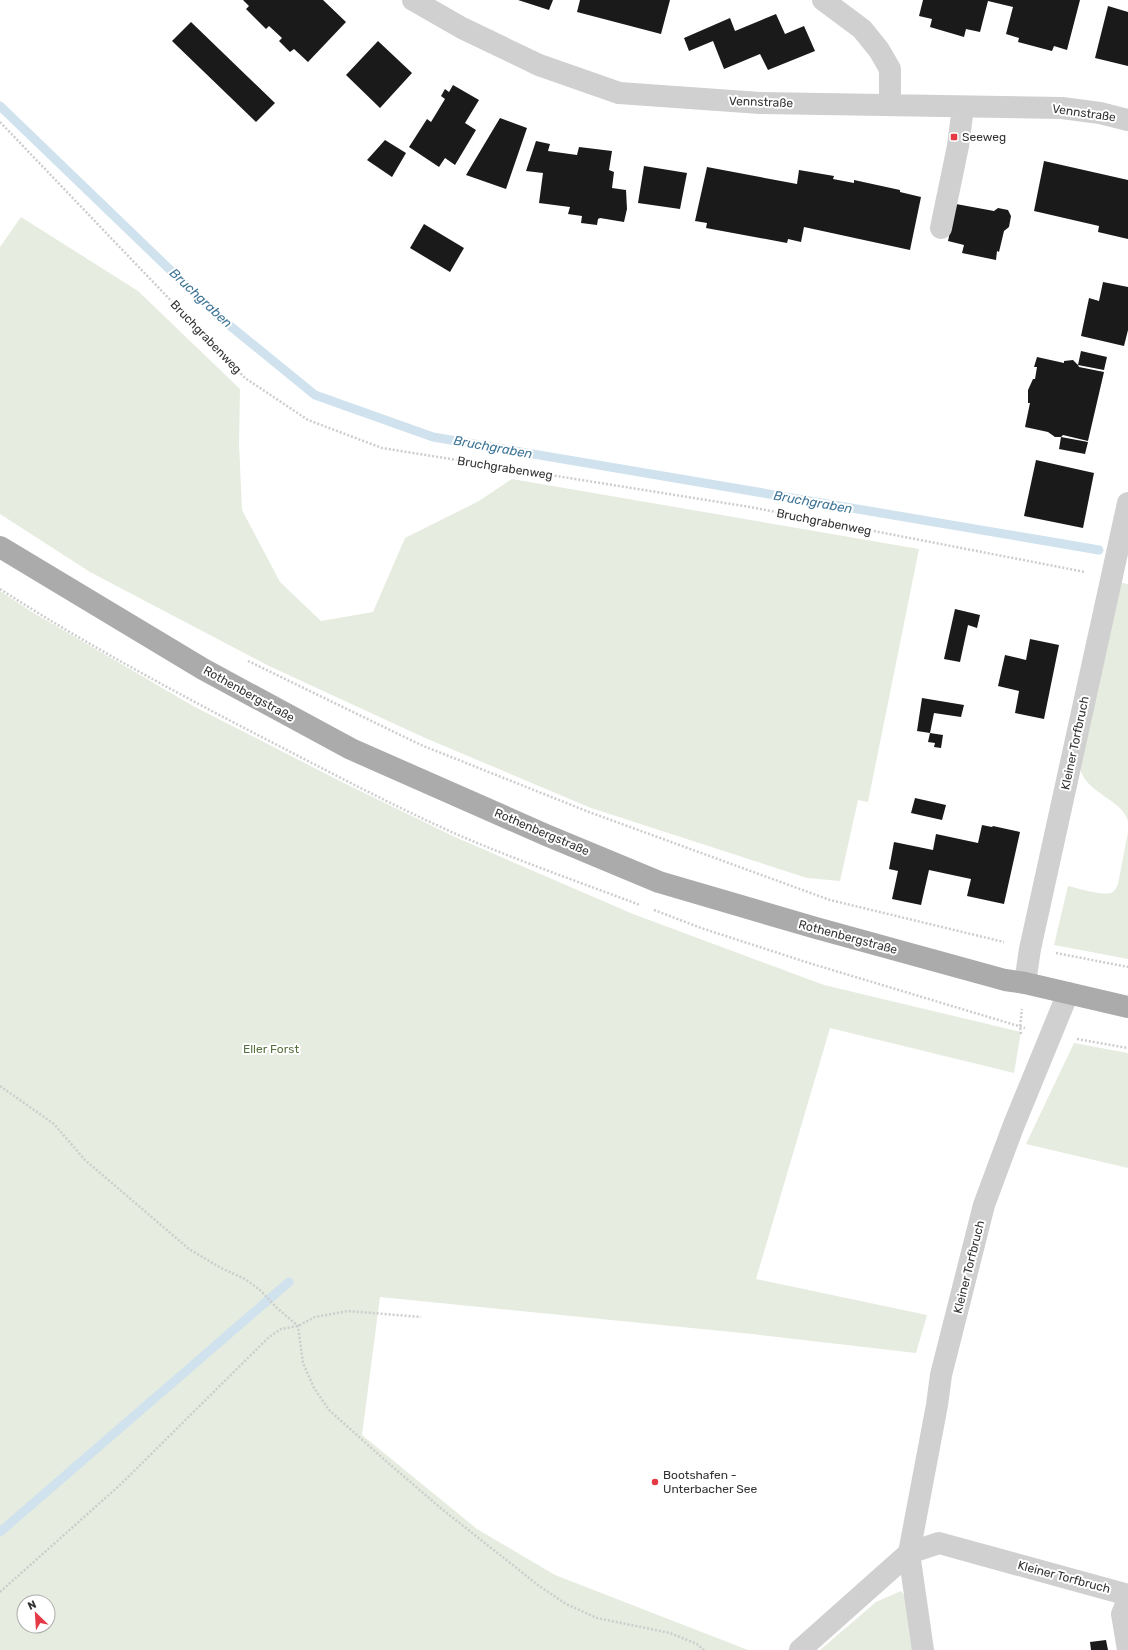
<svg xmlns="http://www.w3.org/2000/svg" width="1128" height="1650" font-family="Rubik,sans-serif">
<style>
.green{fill:#e6ecdf;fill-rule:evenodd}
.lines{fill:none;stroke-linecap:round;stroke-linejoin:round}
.stream{stroke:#cfe2ee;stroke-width:9}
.building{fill:#1a1a1a}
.path{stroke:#cdcdcd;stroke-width:2.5;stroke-dasharray:2 2;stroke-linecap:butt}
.minor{stroke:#d0d0d0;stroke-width:22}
.major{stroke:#ababab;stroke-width:22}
.poi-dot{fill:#e63946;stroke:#fff;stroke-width:1.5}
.labels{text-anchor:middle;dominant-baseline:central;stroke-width:4;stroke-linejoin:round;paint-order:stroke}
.street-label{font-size:12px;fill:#333;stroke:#fff}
.poi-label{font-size:12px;fill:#333;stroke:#fff;text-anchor:start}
.park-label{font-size:12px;fill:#56703f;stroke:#fff}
.water-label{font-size:13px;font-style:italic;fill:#3f7597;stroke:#fff}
</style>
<rect width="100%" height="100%" fill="#fff"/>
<path class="green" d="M21 217 138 291 240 389 239 443 242 510 280 582 321 621 373 612 405 538 479 501 512 479 919 549 868 802 858 800 840 881 807 878 591 808 423 737 269 666 90 572 0 514V247Z
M1117 582 1128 584V821C1122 799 1085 793 1080 768Z
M0 591 32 612 195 707 342 782 455 837 633 914 824 985 1021 1032 1014 1073 830 1028 756 1279 927 1315 916 1353 752 1334 380 1297 362 1435 477 1529 555 1575 748 1650H0ZM24 1602H48V1626H24Z
M1128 832V959L1054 945 1068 886C1077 888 1105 897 1113 892 1115 890 1117 887 1118 884Z
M1074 1043 1128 1053V1168L1026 1144Z
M901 1591 908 1600 913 1650H820L876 1602Z"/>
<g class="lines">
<path class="stream" d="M0 106 218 316 315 395 433 437 1099 550
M0 1532 289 1282"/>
</g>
<path class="building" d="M243 0H323L346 22 308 62 294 49 290 52 279 41 282 38 269 26 266 29 246 9 249 6Z
M518 0H553L549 10Z
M580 0H670L661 34 577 12Z
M923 0H1080L1067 50 1054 46 1052 51 1018 42 1019 38 1006 34 1013 7 988 1 980 32 966 29 964 37 930 27 932 19 919 16Z
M1108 6 1128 12V66L1095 58Z
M776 14 785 34 804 26 815 51 768 70 760 54 724 69 713 41 689 51 684 38 730 18 735 31Z
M191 22 275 103 256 122 172 41Z
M378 41 412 73 380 108 346 75Z
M453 85 479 100 465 123 476 130 455 165 445 158 439 167 409 147 427 119 431 122 445 99 441 96 445 89 449 92Z
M500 118 527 128 506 189 466 175Z
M385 140 406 153 392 177 367 160Z
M536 141 550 144 548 151 577 155 579 147 612 151 609 170 614 172 612 188 626 190 627 209 624 222 600 218 598 219 597 225 581 223 582 216 568 214 570 207 539 203 543 173 526 171Z
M1044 161 1128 180V239L1098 232 1099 226 1034 211Z
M644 166 687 173 680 209 638 203Z
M707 167 797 184 799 170 834 176 833 179 854 183V180L900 190V192L921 197 910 250 804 227 801 242 788 239 787 243 706 228 707 223 695 221Z
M956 204 994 211 998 208 1008 210 1011 216 1009 227 1004 231 999 252 997 251 996 260 962 253 964 245 948 241Z
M424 224 464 248 450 272 410 248Z
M1103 282 1128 287V330L1124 346 1081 336 1089 298 1099 301Z
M1081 351 1107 357 1104 370 1078 365 1079 367 1104 372 1088 441 1063 435 1061 437 1088 442 1085 454 1059 449 1061 437H1055L1048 432 1025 427 1030 403H1028V390L1033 379H1035L1037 367H1034L1037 357 1064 363V361L1073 360 1078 365Z
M1036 460 1094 473 1083 528 1024 516Z
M955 609 980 615 977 628 968 625 960 662 944 659Z
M1030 639 1059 645 1044 719 1015 713 1019 691 998 686 1005 655 1026 660Z
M922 698 964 705 961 717 934 713 930 733 917 731Z
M930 733 943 735 941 748 934 747 935 743 928 742Z
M915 798 946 805 942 820 911 813Z
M982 825 992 827 993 826 1020 832 1004 904 967 896 971 879 929 870 921 905 892 899 898 871 889 869 894 842 933 850 936 834 978 843Z
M1106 1640 1108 1650H1091L1090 1642Z"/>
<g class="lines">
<path class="path" d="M0 122 245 378 308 420 382 448 750 507 1085 572
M0 589C90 647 184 697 279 746 337 776 396 807 456 834 516 860 579 882 640 905
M248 661 421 745 589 812 830 900 1004 942
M654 910 701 928 809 963 1025 1028
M1056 953 1128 967
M1021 1034 1020 1027 1022 1009
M1077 1039 1128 1048
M0 1086 54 1124 85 1160 189 1249 221 1268 245 1279 260 1290 277 1308 298 1326 303 1363 314 1388 329 1410 387 1462 443 1510 538 1585 566 1604 597 1618 670 1633 697 1644 704 1650
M0 1592 120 1485 269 1337 281 1329 298 1326 315 1317 348 1311 421 1317"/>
<path class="minor" d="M413 0 462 28 539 65 619 93 760 103 1062 108 1100 113 1128 120
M823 0 862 29 879 50 890 69V105
M941 228 958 146 963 107
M1025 983 1030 949 1128 503
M1128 1599 1122 1614 1128 1650
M800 1650 909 1553 939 1543 1128 1595
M923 1650 909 1553 937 1405 941 1375 984 1205 1013 1127 1068 993"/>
<path class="major" d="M0 547 203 669 351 749 546 835 659 882 816 928 1005 980 1025 983 1128 1007"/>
</g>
<g class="poi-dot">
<rect x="950" y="133" width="8" height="8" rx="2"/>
<circle cx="655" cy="1482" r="4"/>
</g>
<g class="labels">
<g class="street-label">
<text transform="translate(761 102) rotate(2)">Vennstraße</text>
<text transform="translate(1084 113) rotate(8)">Vennstraße</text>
<text transform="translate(206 337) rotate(46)">Bruchgrabenweg</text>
<text transform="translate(505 468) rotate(9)">Bruchgrabenweg</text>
<text transform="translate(824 522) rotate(11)">Bruchgrabenweg</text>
<text transform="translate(249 694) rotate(29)">Rothenbergstraße</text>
<text transform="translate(1075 743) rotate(-78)">Kleiner Torfbruch</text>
<text transform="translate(542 832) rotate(23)">Rothenbergstraße</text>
<text transform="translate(848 937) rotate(15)">Rothenbergstraße</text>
<text transform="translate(969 1267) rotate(-76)">Kleiner Torfbruch</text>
<text transform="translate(1064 1577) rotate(15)">Kleiner Torfbruch</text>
</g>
<g class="poi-label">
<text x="962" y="137">Seeweg</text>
<text x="663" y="1475">Bootshafen -<tspan x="663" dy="14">Unterbacher See</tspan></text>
</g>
<g class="park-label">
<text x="271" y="1049">Eller Forst</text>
</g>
<g class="water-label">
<text transform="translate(201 298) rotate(43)">Bruchgraben</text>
<text transform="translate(493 447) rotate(10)">Bruchgraben</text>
<text transform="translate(813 502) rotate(10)">Bruchgraben</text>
</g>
</g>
<g transform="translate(36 1614) rotate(335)"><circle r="19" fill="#ffffff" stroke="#adadad"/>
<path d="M0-3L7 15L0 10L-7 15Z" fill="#e63946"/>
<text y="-6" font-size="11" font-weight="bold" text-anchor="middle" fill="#333333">N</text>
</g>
</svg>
